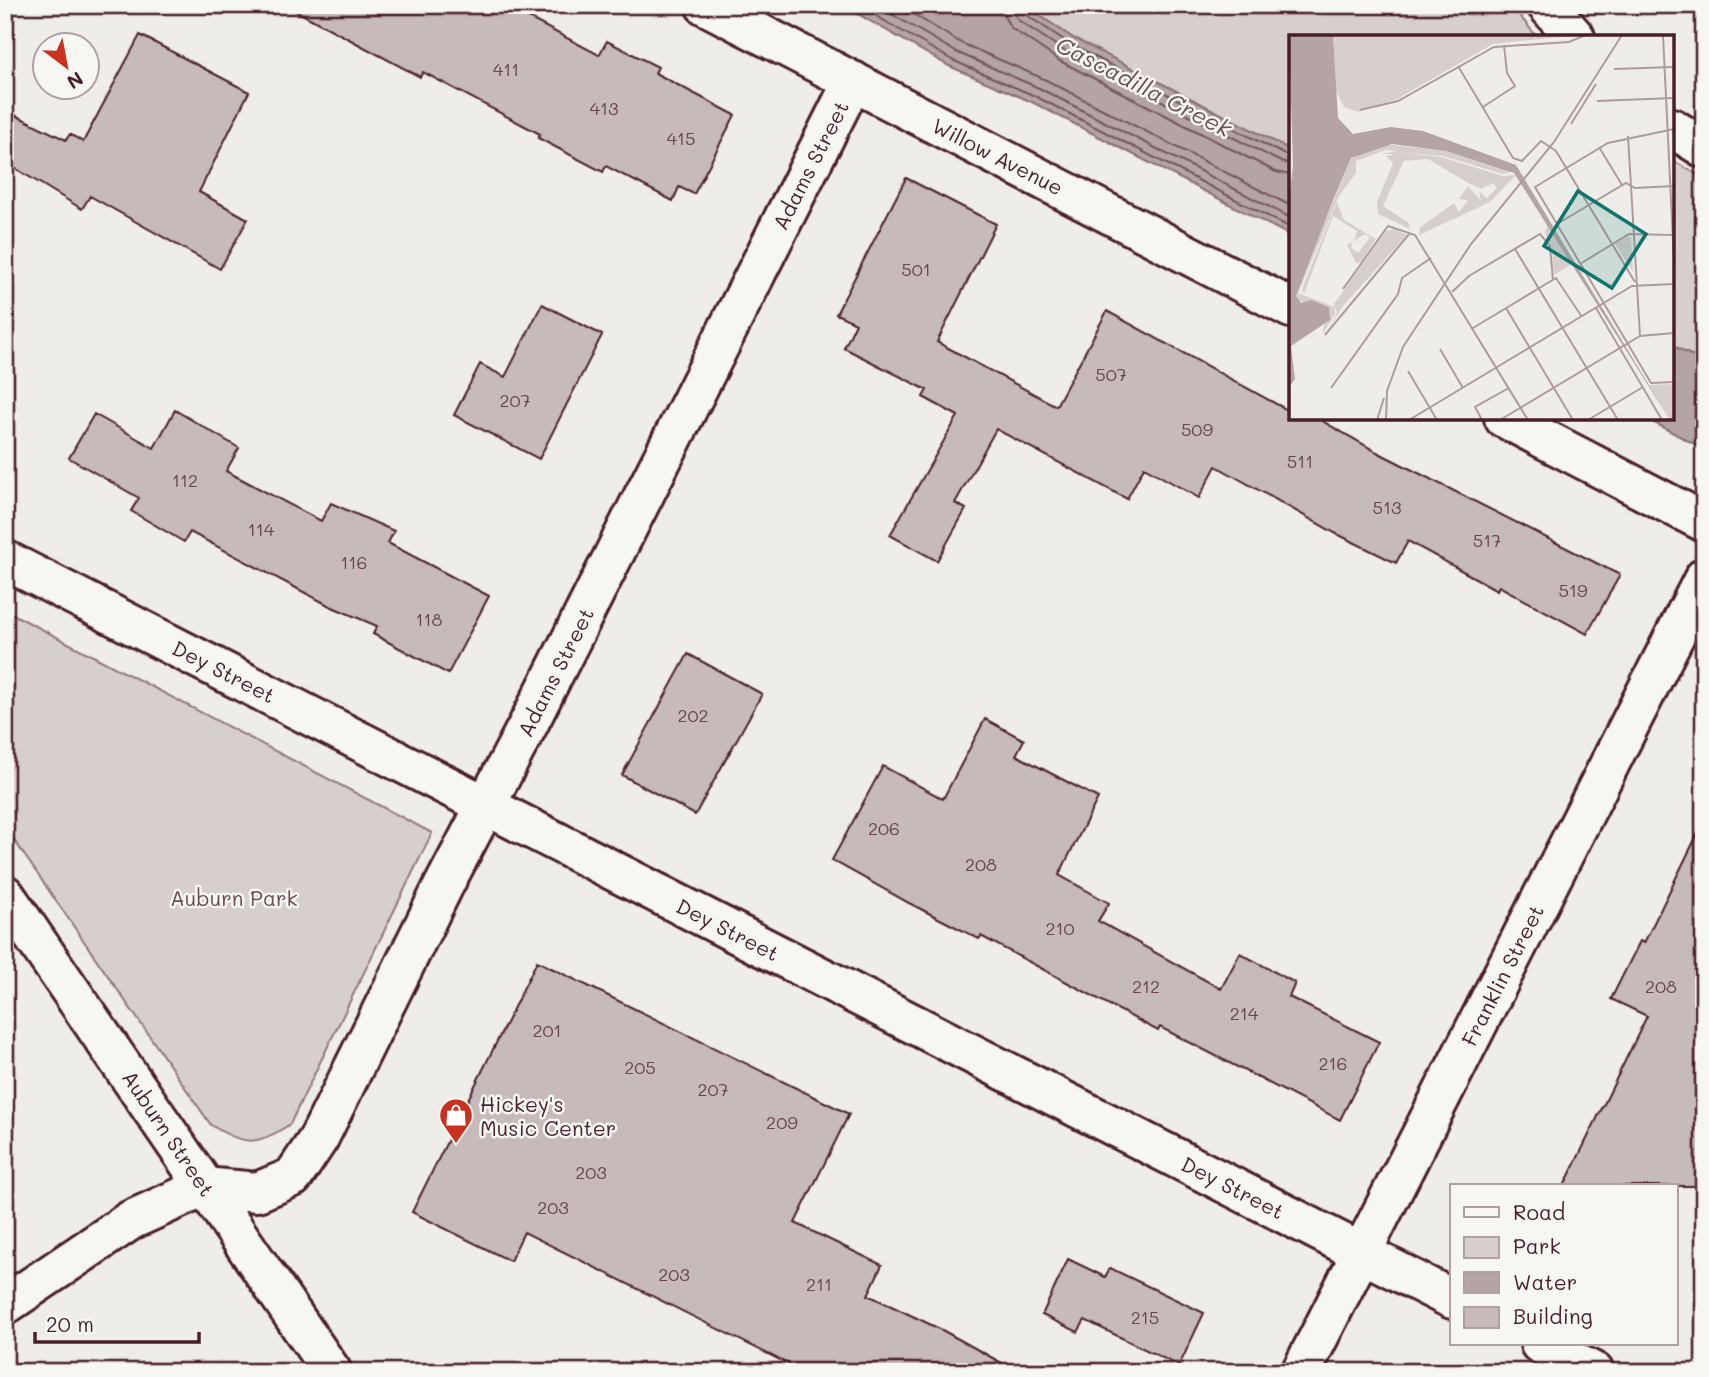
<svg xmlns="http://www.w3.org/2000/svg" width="1709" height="1377" font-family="Mali,sans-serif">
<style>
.green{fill:#d7cfce;stroke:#90777c;stroke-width:2}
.water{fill:#b4a4a5;stroke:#8a6f74;stroke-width:2}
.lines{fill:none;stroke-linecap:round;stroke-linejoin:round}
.shore{stroke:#74545c;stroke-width:2}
.building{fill:#c6babb;stroke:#4a1f2b;stroke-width:2}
.street-casing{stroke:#4a1f2b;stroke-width:44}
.secondary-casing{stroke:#4a1f2b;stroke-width:44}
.street{stroke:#f6f6f2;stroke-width:38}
.secondary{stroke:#f6f6f2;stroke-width:38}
.labels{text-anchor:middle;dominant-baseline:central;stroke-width:5;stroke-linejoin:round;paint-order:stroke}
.number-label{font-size:18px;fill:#69464f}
.street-label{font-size:21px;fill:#4a1f2b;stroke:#f6f6f2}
.park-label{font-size:21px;fill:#6d4b54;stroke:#f6f6f2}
.poi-label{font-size:21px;fill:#4a1f2b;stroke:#f6f6f2;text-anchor:start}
.water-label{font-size:23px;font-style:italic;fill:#6f4e56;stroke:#f6f6f2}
.inset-road{fill:none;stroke:#ad9b9e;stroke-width:2}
.view{fill:#0f766e;fill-opacity:0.15;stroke:#0f766e;stroke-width:3.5}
.inset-edge{fill:none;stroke:#4a1f2b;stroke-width:3.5}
</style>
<rect width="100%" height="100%" fill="#efedea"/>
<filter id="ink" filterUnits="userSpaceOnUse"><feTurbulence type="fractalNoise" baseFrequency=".0143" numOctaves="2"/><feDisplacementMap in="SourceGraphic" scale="14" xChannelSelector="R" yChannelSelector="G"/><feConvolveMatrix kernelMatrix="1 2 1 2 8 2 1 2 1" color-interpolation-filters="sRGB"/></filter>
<g filter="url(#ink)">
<path class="green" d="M1024 5H1511L1537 37H1291V150L1073 38Z
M1672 160 1704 178V362L1672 345Z
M5 610 432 833 290 1124C258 1146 244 1146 211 1125L5 827Z"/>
<path class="water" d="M842 5H1024L1073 38 1291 150V236L1032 102 949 66Z
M1672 345 1704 362V449L1645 418H1672Z"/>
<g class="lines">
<path class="shore" d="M857 5 952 60 1035 96 1291 228
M876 5 956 52 1039 88 1291 218
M898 5 961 43 1044 79 1291 206
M1002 5 1004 16 1011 28 1060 61 1276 172 1291 175
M1013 5 1014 13 1018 20 1066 52 1281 162 1291 164
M1022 5 1025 14 1070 44 1285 155H1291"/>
</g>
<path class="building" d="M285 5H504L599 55 607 41 658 67 655 73 735 115 694 194 679 187 673 201 606 166 603 172 538 138 540 134 423 72 420 77Z
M140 35 249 92 199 192 248 219 220 269 90 196 82 209 5 162V110L66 140 70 134 83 142Z
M906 178 996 224 937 342 1056 406 1107 311 1289 411 1291 407V418H1317L1377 452 1620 575 1587 634 1499 586 1497 590 1408 541 1396 563 1335 533 1216 466 1199 498 1144 467 1127 499 996 429 955 503 966 509 937 561 890 535 958 416 923 397 927 390 844 348 856 323 836 314Z
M542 304 602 335 539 459 454 415 480 364 505 377Z
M175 410 239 448 226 471 321 521 331 503 394 531 388 543 489 596 448 674 373 634 377 626 330 606 190 532 184 542 131 511 139 498 69 458 94 414 154 448Z
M688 654 762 694 695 815 622 775Z
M985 719 1024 740 1016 755 1098 798 1059 875 1109 903 1098 921 1221 989 1240 953 1295 983 1289 997 1379 1042 1340 1120 1160 1027 1158 1031 981 936 979 939 909 903 832 860 883 766 943 799Z
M1704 821V1186H1564L1647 1016 1611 999 1640 941 1644 943Z
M537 961 849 1114 795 1223 882 1265 868 1295 942 1330 1018 1372H804L524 1232 510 1261 412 1212Z
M1068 1259 1105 1277 1110 1268 1204 1313 1179 1366 1085 1320 1078 1332 1042 1315Z"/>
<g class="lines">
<g class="street-casing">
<path id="street" d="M705 5 1291 308
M1547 5 1575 37
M1672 128 1704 148
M1504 418 1704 522
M5 895 332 1372
M5 1305 131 1220 204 1187 257 1192 293 1177 319 1138 444 885 529 723 853 81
M1301 1372 1704 578"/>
</g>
<g class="secondary-casing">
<path id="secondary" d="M5 560 1452 1299
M1540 1344 1594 1372"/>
</g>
<use href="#street" class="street"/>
<use href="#secondary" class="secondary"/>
</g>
</g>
<defs>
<g id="shop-pin" transform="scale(1.75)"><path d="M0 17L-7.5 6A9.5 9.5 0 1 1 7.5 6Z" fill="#c8321e" stroke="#f6f6f2"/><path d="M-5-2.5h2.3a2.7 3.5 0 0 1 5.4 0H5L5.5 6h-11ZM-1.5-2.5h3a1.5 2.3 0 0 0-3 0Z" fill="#fff"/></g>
</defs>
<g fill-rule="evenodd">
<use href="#shop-pin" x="456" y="1115"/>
</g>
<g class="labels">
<g class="number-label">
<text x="506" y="69">411</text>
<text x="604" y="108">413</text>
<text x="681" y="138">415</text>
<text x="916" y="269">501</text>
<text x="1111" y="374">507</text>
<text x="515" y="400">207</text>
<text x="1197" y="429">509</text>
<text x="1300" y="461">511</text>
<text x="185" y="480">112</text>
<text x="1387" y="507">513</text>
<text x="261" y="529">114</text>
<text x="1487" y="540">517</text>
<text x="354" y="562">116</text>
<text x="1573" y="590">519</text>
<text x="429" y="619">118</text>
<text x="693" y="715">202</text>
<text x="884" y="828">206</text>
<text x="981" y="864">208</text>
<text x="1060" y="928">210</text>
<text x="1146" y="986">212</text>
<text x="1661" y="986">208</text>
<text x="1244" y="1013">214</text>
<text x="547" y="1030">201</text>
<text x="1333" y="1063">216</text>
<text x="640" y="1067">205</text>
<text x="713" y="1089">207</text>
<text x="782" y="1122">209</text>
<text x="591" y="1172">203</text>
<text x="553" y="1207">203</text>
<text x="674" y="1274">203</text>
<text x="819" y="1284">211</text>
<text x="1145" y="1317">215</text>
</g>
<g class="street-label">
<text transform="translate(998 156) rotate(27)">Willow Avenue</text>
<text transform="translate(810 165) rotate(-63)">Adams Street</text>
<text transform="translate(224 671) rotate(27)">Dey Street</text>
<text transform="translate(555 672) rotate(-63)">Adams Street</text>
<text transform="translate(728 929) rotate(27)">Dey Street</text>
<text transform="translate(1502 975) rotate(-63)">Franklin Street</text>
<text transform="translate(169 1133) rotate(56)">Auburn Street</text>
<text transform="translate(1233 1187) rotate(27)">Dey Street</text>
</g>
<g class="park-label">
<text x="234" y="897">Auburn Park</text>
</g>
<g class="poi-label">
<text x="480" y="1103">Hickey's<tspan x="480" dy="24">Music Center</tspan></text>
</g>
<g class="water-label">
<text transform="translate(1144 86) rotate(27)">Cascadilla Creek</text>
</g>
</g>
<g transform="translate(1289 35)">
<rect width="385" height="385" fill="#efedea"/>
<path d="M44 0H291L204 9 108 64 69 77 55 72 47 56ZM95 109 157 116 224 136 214 139 154 121 109 117 152 122 214 141 227 140 201 167 130 200 131 192 165 168 170 177 179 165 170 164 179 151 192 166 190 156 198 163 208 153 204 148 192 154 181 149 139 124 115 126 94 171 120 188 121 194 89 179 88 167 104 128 97 121 105 119H92L107 116 97 115 67 126V138L50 161 9 258 46 272V279L33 300 40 271 10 266 7 262 9 250 62 123ZM48 167 55 185 87 204 72 227 67 228 58 210 63 207 62 213 69 218 81 202 76 199 65 206 68 196 44 181 15 259 13 254ZM259 188 283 229 265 240 263 213 256 198ZM105 194 118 200 54 271 39 295 48 278 45 269 97 196ZM339 201 342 203 344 237 326 209ZM385 349V385H381L360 350Z" fill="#d7cfce"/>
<path d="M0 0H44L49 83 64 99 102 92 134 96 227 130 381 385 225 138 157 116 103 109 62 123 44 165 7 261 12 268 22 265 40 272 41 285 2 311 6 344 0 352V166L4 130Z" fill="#b4a4a5"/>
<path class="inset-road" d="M374 0 385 227M169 31 224 123 233 126 252 106 267 116 346 247M325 34 385 32M308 66 385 63M194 72 226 51 218 38 215 10M71 75 109 66 205 12 280 7 297 0M282 89 307 49M385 94 319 108 246 152 362 348 385 347M339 101 351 301M310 112 333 150M268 189 337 148 346 153 385 151M226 214 329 385M291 229 340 199 384 200M54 254 99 191 126 200 239 385M163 257 180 241 251 199 261 211 264 245M217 273 284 385M307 273 373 385M184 293 267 243 293 282M36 300 121 198M151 314 174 353M119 336 148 385M42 353 109 259 113 243 142 223M88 385 95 363M97 385 98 356 114 312 182 209 265 107 333 0M120 385 343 251 385 249M193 385 186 372 220 353M211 385 351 301 385 298M299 385 354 352"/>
<path class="view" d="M289 156 357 199 323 253 255 211Z"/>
<rect width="385" height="385" class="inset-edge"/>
</g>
<rect width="1709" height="1377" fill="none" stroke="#f6f6f2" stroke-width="28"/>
<rect x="14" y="14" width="1681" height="1349" fill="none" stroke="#4a1f2b" stroke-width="2.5" filter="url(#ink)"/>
<rect x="1450" y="1184" width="228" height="161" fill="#f6f6f2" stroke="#b1a0a2" stroke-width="2"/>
<rect x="1464" y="1207" width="35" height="10" fill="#f6f6f2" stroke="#b1a0a2" stroke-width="2"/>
<text x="1513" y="1220" font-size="21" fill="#4a1f2b">Road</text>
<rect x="1464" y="1237" width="35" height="21" fill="#d7cfce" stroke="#b1a0a2" stroke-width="2"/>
<text x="1513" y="1254" font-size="21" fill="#4a1f2b">Park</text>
<rect x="1464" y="1272" width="35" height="21" fill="#b4a4a5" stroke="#b1a0a2" stroke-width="2"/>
<text x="1513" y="1290" font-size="21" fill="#4a1f2b">Water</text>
<rect x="1464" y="1307" width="35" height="21" fill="#c6babb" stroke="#b1a0a2" stroke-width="2"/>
<text x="1513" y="1324" font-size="21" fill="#4a1f2b">Building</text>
<g transform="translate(66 66) rotate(148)"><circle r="33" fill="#f6f6f2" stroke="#b1a0a2" stroke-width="2"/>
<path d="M0-5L12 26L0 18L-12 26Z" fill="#c8321e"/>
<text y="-10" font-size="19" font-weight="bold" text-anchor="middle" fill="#4a1f2b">N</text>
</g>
<path d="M35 1332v10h164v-10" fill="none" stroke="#4a1f2b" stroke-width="3.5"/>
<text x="46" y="1332" font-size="21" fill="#4a1f2b" stroke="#f6f6f2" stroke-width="5" paint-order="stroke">20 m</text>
</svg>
